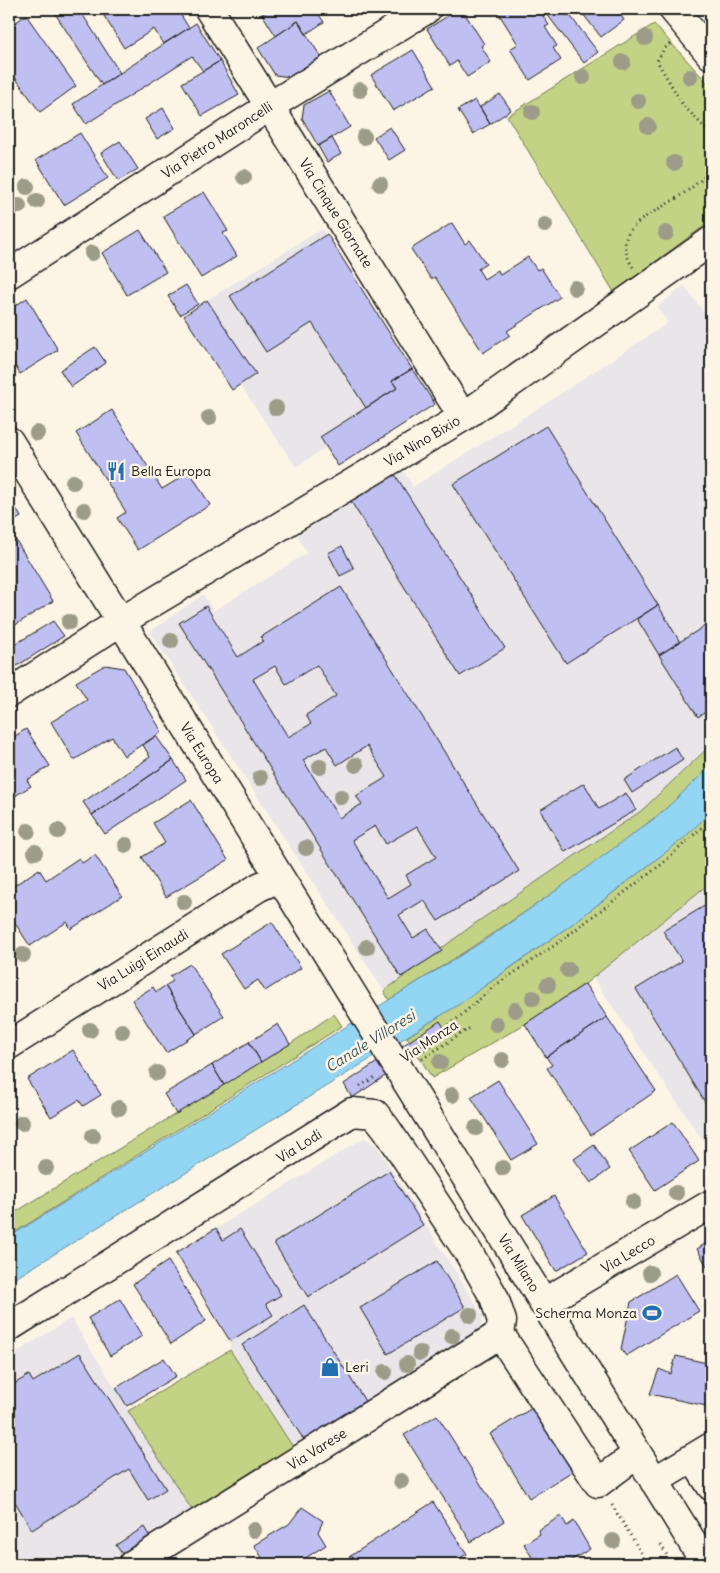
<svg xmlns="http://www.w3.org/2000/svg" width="720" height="1573" font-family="Delius,sans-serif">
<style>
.built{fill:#eae5e9}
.green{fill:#c4d286;stroke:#707751}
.water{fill:#92d6f4;stroke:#638c9e}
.building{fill:#bfbff1;stroke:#1c1c1c;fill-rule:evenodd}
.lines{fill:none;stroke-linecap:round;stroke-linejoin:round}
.minor-casing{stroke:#1c1c1c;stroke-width:31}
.path{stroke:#1c1c1c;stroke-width:3;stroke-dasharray:1 4;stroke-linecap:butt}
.minor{stroke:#fcf5e5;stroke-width:28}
.tree{fill:#9c9c88}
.labels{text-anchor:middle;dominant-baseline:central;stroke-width:5;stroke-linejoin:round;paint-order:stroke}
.street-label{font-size:14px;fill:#1c1c1c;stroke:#fcf5e5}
.poi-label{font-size:14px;fill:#1c1c1c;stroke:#fcf5e5;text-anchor:start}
.water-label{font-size:15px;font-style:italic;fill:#3f545d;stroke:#fcf5e5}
</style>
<rect width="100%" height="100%" fill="#fcf5e5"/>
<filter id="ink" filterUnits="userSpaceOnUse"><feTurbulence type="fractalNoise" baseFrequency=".02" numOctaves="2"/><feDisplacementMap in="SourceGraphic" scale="10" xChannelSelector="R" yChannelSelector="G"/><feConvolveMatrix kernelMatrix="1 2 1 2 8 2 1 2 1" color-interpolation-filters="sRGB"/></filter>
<g filter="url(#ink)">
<path class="built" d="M322 229 435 404 338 466 327 447 296 467 240 385 256 374 207 300Z
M684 286 711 321V745L641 811 477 922 384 991 150 632 203 594 213 611 307 553 297 536 401 467 413 487 551 400 668 323 657 307Z
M711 882V1153L592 976Z
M364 1138 376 1145 483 1316 479 1333 293 1447 230 1350V1341L176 1253Z
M71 1318 192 1510 106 1564H9V1357Z"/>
<path class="green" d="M654 24 711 87V221L614 292 507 116Z
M711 745V766C694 783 677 800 658 815 573 883 481 942 389 1000L384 991 477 922 641 811Z
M711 812V882L585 984 525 1024 432 1078 407 1037C476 994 541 947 605 899 641 871 678 844 711 812Z
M334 1014 342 1026 9 1236V1216L290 1044Z
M230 1350 293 1447 192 1510 128 1411Z"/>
<path class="water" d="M711 766V812L684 838 575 922 458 1005 9 1282V1237L485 940 554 892 659 815Z"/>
<path class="building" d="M52 9H79L120 73 102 85Z
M116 9H177L189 28 163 44 154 29 124 48 104 16Z
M271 9H315L324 22 306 34 298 21 276 36 262 14Z
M459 9H462L484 44 481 46 491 62 467 77 457 61 450 66 427 29Z
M501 9H538L549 25 545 27 557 46 553 48 561 60 530 80 510 49 518 44 497 11Z
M543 9H565L598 52 584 63Z
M579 9H627L620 14 624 20 601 37Z
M26 15 76 86 40 112 9 69V27Z
M298 21 321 57 290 77 275 75 258 48Z
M196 23 220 61 203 71 192 56 86 124 73 104Z
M413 50 435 86 393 111 371 75Z
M220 61 239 95 202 116 182 83Z
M329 91 350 127 318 146 302 118 304 105Z
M500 94 511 110 490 124 480 107Z
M475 100 490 124 473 134 458 110Z
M163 108 175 128 157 139 145 119Z
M390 127 405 150 389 160 374 137Z
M80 133 108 178 64 205 36 160Z
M332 138 341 154 327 162 318 146Z
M120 141 138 169 118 181 101 153Z
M204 192 228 231 223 233 237 256 201 278 163 216Z
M452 223 465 244 470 240 486 264 478 269 484 279 498 270 500 275 528 257 537 270 541 268 560 297 507 331 510 335 483 353 435 277 431 279 411 249Z
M140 230 166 272 127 295 102 253Z
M327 234 412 369 392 381 397 388 366 408 312 323 266 352 230 296Z
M186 285 198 304 180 315 168 296Z
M27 298 58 350 20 374 9 356V310Z
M207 300 256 374 232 390 184 316Z
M95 347 106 363 71 387 60 370Z
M412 369 435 404 338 466 320 437 397 388 392 381Z
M112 410 162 489 190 472 210 505 138 550 117 518 126 512 76 433Z
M546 426 658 605 566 663 453 484Z
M394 473 505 648 460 676 350 500Z
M9 497 21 517 9 524Z
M14 537 53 601 9 629V540Z
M342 546 354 569 340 576 328 553Z
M341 587 519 871 438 921 424 900 399 915 413 938 428 929 442 951 401 977 179 623 206 606 238 657 263 641 261 637ZM317 665 336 696 306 715 311 724 288 737 253 679 275 666 286 684ZM367 746 387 777 356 796 362 804 339 818 303 760 326 747 337 765ZM375 826 386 844 417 826 436 857 406 875 411 884 388 898 352 840Z
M658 605 680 642 659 655 637 619Z
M53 621 64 636 9 671V648Z
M711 622V708L698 717 659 655Z
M105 665 124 668 162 732 124 756 112 737 74 760 51 722 87 700 76 682Z
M26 729 50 766 27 780 31 786 15 796 9 786V740Z
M156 736 173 760 92 815 83 802 150 757 143 745Z
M675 747 683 760 632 793 624 780Z
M173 760 186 780 105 834 92 815Z
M584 783 599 809 626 793 636 810 565 852 540 810Z
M191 800 228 860 166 897 142 857 165 843 153 823Z
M95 855 122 896 71 929 67 922 30 946 9 914V889L39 869 46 880 79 858 82 863Z
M711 902V1112L636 989 682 961 663 931Z
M272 922 301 968 265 991 258 980 244 989 221 954Z
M190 964 224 1016 196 1034 165 986 173 981 170 976Z
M585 984 607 1017 546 1057 525 1024Z
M165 986 196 1034 166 1053 132 1000 153 987 156 992Z
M607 1017 656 1091 591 1135 547 1068 552 1065 546 1057Z
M440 1021 448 1034 352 1098 344 1084Z
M278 1024 290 1044 261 1062 249 1042Z
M249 1042 261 1062 224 1085 212 1065Z
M73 1050 101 1095 83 1106 79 1100 51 1117 27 1079Z
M212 1065 224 1085 176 1114 164 1094Z
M498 1080 538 1144 511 1160 471 1097Z
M673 1122 699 1161 655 1190 629 1151Z
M594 1145 610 1169 591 1183 574 1159Z
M389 1171 423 1225 308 1297 274 1243Z
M554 1196 588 1252 556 1271 522 1215Z
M216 1228 223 1240 240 1229 281 1295 266 1304 273 1315 230 1341 176 1253Z
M711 1240V1273L697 1249Z
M168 1261 206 1321 171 1344 133 1284Z
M437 1261 465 1307 388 1354 360 1308Z
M676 1274 699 1311 626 1356 621 1349 631 1302Z
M120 1299 142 1336 110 1356 88 1318Z
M304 1305 365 1401 304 1440 242 1345Z
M80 1353 166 1489 148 1500 129 1469 32 1530 9 1492V1387L29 1375 33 1382Z
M676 1356 711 1364V1407L650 1394 659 1369 671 1374Z
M164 1358 176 1376 127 1406 116 1388Z
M537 1405 576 1469 529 1498 490 1434Z
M437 1415 504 1521 471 1542 404 1435Z
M433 1502 467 1554 450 1564H354L349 1557Z
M302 1507 323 1521 318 1532 326 1545 296 1564H266L254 1545 289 1524Z
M561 1516 567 1526 574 1521 590 1549 565 1564H536L524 1544 540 1534 538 1530Z
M144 1527 150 1537 122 1554 116 1545Z"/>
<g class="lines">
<g class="minor-casing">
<path id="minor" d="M209 9 463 417
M673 9 711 55
M9 274 270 106 427 9
M9 441 706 1564
M9 693 120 622 463 417 711 241
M9 1045 259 887 279 878
M543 1303 711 1204
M9 1327 352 1112 375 1114 386 1128 470 1255 494 1297 502 1321 500 1334
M500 1334 598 1483 637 1454
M693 1458 711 1486
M654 1481 711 1447
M133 1564 500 1334"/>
</g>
<path class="path" d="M670 44 664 49 657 61 683 105 711 134
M633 267C627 259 622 244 628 234 635 219 668 205 681 195 692 188 703 179 711 170
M417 1049 457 1019 493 987 555 945 662 864 711 819
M422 1059 470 1028
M360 1086 374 1078
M612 1505 648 1564
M661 1545 672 1564"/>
<use href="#minor" class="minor"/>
</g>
<g class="tree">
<circle cx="645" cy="38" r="8"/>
<circle cx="623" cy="62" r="8"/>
<circle cx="583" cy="77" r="8"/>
<circle cx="690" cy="77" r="8"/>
<circle cx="360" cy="90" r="8"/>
<circle cx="638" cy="101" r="8"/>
<circle cx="532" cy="112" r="8"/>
<circle cx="648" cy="126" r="8"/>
<circle cx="364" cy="137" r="8"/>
<circle cx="674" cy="163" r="8"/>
<circle cx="244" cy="177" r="8"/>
<circle cx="380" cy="184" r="8"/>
<circle cx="27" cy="187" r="8"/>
<circle cx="37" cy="201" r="8"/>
<circle cx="19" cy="206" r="8"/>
<circle cx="545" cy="225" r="8"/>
<circle cx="666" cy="233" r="8"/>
<circle cx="92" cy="253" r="8"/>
<circle cx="575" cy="288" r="8"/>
<circle cx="276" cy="408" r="8"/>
<circle cx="209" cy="418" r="8"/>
<circle cx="37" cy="433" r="8"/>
<circle cx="73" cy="482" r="8"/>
<circle cx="84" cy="510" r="8"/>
<circle cx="69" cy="622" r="8"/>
<circle cx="171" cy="641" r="8"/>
<circle cx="356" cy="765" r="8"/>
<circle cx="320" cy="767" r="8"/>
<circle cx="260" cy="778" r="8"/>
<circle cx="341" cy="797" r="8"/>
<circle cx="28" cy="831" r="8"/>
<circle cx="58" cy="831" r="8"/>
<circle cx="126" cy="845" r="8"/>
<circle cx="306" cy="848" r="8"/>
<circle cx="35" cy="852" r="8"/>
<circle cx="184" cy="902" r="8"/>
<circle cx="367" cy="947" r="8"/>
<circle cx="23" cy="955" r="8"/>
<circle cx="568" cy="970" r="8"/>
<circle cx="548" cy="985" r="8"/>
<circle cx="533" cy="998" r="8"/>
<circle cx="515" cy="1010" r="8"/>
<circle cx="496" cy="1024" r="8"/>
<circle cx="90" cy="1030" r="8"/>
<circle cx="122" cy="1031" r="8"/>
<circle cx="502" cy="1060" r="8"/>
<circle cx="440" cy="1062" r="8"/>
<circle cx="157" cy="1073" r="8"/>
<circle cx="452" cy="1095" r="8"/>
<circle cx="119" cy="1108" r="8"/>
<circle cx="22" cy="1123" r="8"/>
<circle cx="476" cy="1128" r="8"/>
<circle cx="93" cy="1136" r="8"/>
<circle cx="46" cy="1168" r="8"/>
<circle cx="503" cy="1168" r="8"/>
<circle cx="676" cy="1193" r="8"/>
<circle cx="633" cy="1202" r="8"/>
<circle cx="650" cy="1273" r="8"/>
<circle cx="470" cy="1315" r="8"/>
<circle cx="452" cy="1336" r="8"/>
<circle cx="420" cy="1353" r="8"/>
<circle cx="407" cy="1364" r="8"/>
<circle cx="385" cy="1372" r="8"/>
<circle cx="401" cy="1481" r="8"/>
<circle cx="254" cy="1530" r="8"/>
<circle cx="613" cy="1541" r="8"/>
</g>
</g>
<defs>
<g id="restaurant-bare" transform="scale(1.5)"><path d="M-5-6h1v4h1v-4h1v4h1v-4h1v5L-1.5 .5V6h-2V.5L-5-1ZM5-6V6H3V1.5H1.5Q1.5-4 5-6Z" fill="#1f6fb2" stroke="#fcf5e5" stroke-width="2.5" paint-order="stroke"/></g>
<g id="stadium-bare" transform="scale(1.5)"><path d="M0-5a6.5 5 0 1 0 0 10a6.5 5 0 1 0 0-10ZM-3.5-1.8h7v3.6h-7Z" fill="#1f6fb2" stroke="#fcf5e5" stroke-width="2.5" paint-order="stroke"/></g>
<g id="shop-bare" transform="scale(1.5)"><path d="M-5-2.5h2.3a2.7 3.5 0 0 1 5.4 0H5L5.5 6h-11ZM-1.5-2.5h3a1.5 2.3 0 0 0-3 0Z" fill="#1f6fb2" stroke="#fcf5e5" stroke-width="2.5" paint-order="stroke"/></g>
</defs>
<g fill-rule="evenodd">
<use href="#restaurant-bare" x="116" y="471"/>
<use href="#stadium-bare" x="652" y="1313"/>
<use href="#shop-bare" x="330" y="1367"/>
</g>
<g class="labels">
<g class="street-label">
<text transform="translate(217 140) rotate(-33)">Via Pietro Maroncelli</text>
<text transform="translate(336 213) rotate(58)">Via Cinque Giornate</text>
<text transform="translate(422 441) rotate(-31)">Via Nino Bixio</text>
<text transform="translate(202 753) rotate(58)">Via Europa</text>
<text transform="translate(143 960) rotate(-32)">Via Luigi Einaudi</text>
<text transform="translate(429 1041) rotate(-33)">Via Monza</text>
<text transform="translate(299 1146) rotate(-32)">Via Lodi</text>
<text transform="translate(628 1254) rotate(-31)">Via Lecco</text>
<text transform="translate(519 1263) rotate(58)">Via Milano</text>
<text transform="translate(317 1449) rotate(-32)">Via Varese</text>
</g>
<g class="poi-label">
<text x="131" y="471">Bella Europa</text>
<text x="637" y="1313" text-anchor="end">Scherma Monza</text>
<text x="345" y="1367">Leri</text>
</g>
<g class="water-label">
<text transform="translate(370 1041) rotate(-32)">Canale Villoresi</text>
</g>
</g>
<rect width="720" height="1573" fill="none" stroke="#fcf5e5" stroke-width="30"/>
<rect x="15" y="15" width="690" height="1543" fill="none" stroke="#1c1c1c" stroke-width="2" filter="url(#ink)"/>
</svg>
